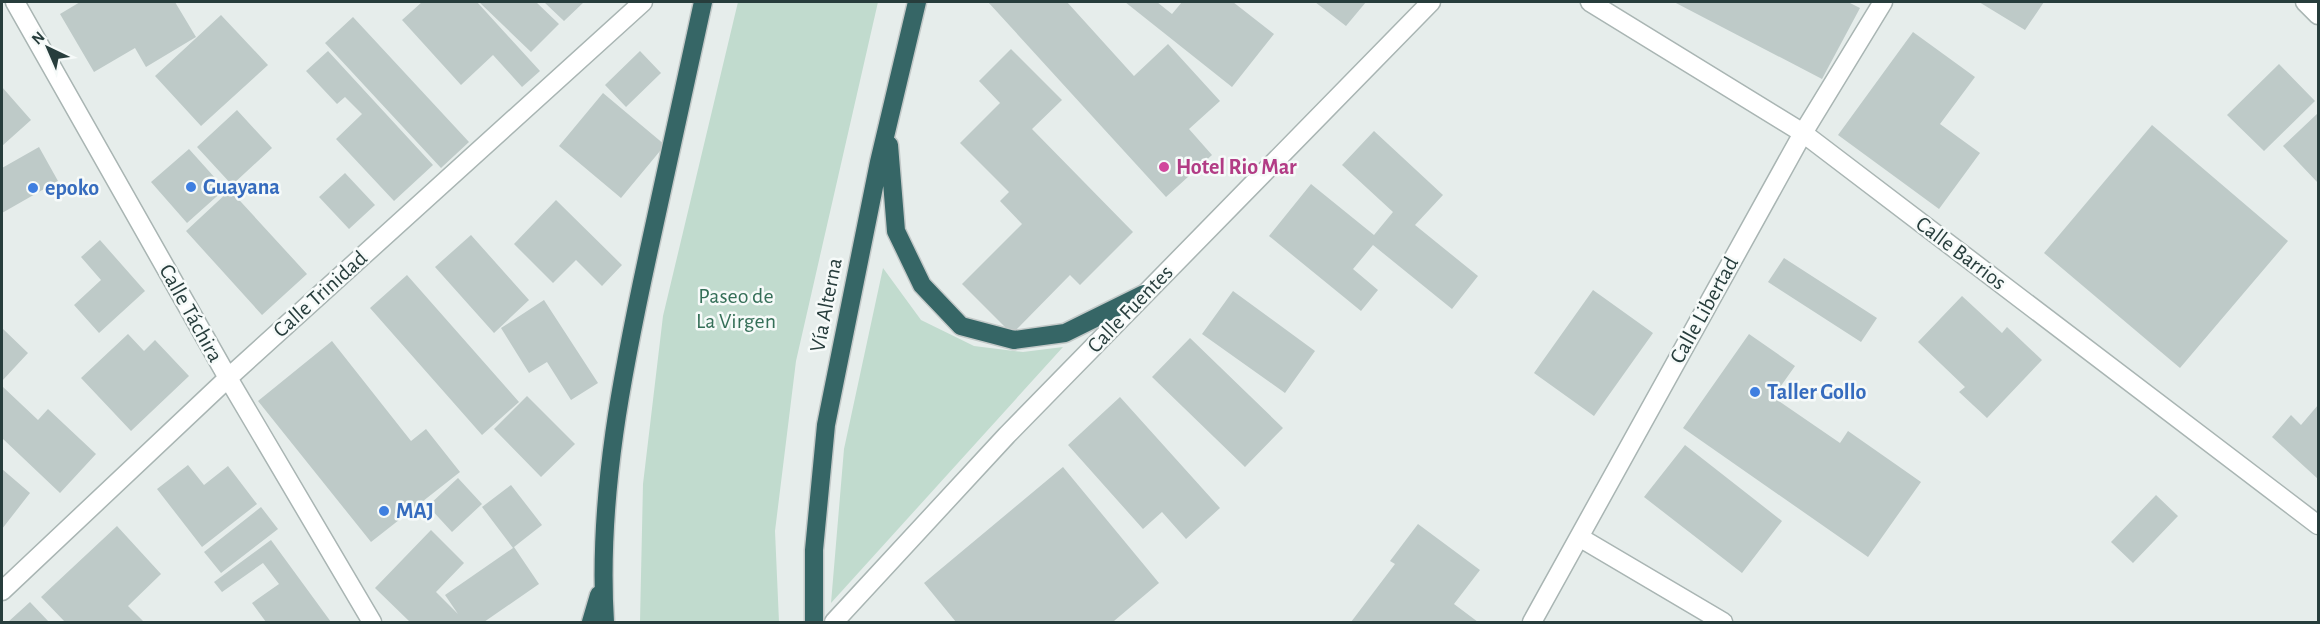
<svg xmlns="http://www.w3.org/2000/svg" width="2320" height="624" font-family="'Alegreya Sans',sans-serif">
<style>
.green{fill:#c1dbce}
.building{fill:#becac8}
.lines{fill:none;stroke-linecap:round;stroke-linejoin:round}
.minor-casing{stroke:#a9b5b3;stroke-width:21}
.highway-casing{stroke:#c3c9c8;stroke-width:21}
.minor{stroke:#fff;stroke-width:18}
.highway{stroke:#366666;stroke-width:18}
.hotel-dot{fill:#d1479c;stroke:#f6faf9;stroke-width:2}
.shop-dot{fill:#3f7fe0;stroke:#f6faf9;stroke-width:2}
.labels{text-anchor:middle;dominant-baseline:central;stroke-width:5;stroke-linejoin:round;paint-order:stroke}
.hotel-label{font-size:22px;font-weight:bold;fill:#b23c85;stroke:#f6faf9;text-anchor:start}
.shop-label{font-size:22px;font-weight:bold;fill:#366cbe;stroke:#f6faf9;text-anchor:start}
.street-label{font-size:22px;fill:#273d3c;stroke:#f6faf9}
.park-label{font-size:22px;fill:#356f58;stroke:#f6faf9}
</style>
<rect width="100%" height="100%" fill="#e6edeb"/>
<path class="green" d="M738 2H878L796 361 775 531 779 622H640L643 484 663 316Z
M883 268 921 320 974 346 1023 352 1063 347 831 603 844 449Z"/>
<path class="building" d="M80 2H175L196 37 146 67 135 48 94 72 60 14Z
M422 2H477L540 71 522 87 493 55 461 85 402 20Z
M479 2H536L559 24 531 52Z
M544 2H584L564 21Z
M988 2H1067L1134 76 1168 44 1220 101 1189 129 1212 155 1166 197Z
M1125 2H1157L1172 14 1182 2H1233L1274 34 1232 87Z
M1315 2H1366L1346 26Z
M1674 2H1848L1860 8 1822 79Z
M1979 2H2044L2025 30Z
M221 15 268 65 201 126 155 76Z
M353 17 469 142 441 168 325 43Z
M1913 32 1975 77 1940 124 1980 153 1939 209 1838 135Z
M1011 49 1062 100 1032 129 1133 232 1080 285 1070 275 1012 334 962 284 1022 224 1000 201 1009 192 960 143 1000 103 979 81Z
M328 51 433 165 394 201 336 139 362 114 345 97 337 104 306 71Z
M640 51 661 73 626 107 605 85Z
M2279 64 2315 101 2264 151 2227 115Z
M2 87 31 120 2 146Z
M603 93 665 145 621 198 559 146Z
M237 110 272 148 232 185 197 147Z
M2318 113V183L2283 146Z
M2152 125 2288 241 2180 368 2044 253Z
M1374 131 1443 195 1415 225 1478 276 1452 309 1373 245 1353 269 1378 290 1361 311 1269 236 1311 184 1374 235 1393 212 1342 165Z
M39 147 58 181 2 213V168Z
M189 149 225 189 187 223 151 182Z
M345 173 375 205 349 229 319 197Z
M230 190 307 274 262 315 186 231Z
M556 200 622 265 602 286 576 260 553 283 514 244Z
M471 235 529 300 494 333 435 267Z
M100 240 145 291 99 333 74 305 101 280 81 257Z
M1784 258 1877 318 1861 342 1768 282Z
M407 275 519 402 482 435 370 308Z
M1593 290 1653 333 1594 416 1534 373Z
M1233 291 1315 351 1285 393 1202 334Z
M1962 296 2002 333 2007 327 2042 360 1987 418 1959 392 1965 387 1918 342Z
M544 300 598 383 571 400 547 362 529 373 501 328Z
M2 328 28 353 2 381Z
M128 334 144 351 155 340 189 376 131 431 81 378Z
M1749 334 1795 366 1773 397 1840 443 1848 431 1921 482 1868 557 1683 428Z
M1190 338 1283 428 1245 467 1152 377Z
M332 341 411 441 426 429 460 472 371 542 258 401Z
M2 386 38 420 48 409 96 454 60 493 2 438Z
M527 396 575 444 541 477 494 429Z
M1120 397 1220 508 1186 539 1162 512 1143 529 1068 445Z
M2318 405V479L2272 437 2291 415 2301 425Z
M1685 445 1782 521 1742 573 1644 497Z
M188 465 204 485 228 466 257 504 202 547 157 489Z
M1063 467 1159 583 1114 621 1115 622H956L924 583Z
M2 469 30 493 2 529Z
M458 478 482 504 452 532 428 506Z
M511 485 542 525 514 547 539 584 484 622H410L375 588 431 530 464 563 436 592 458 614 445 595 513 548 482 507Z
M2156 495 2178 516 2133 563 2111 542Z
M261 507 278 529 221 573 204 552Z
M1418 524 1480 570 1454 604 1478 622H1351L1395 564 1390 561Z
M117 526 161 574 128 606 144 622H65L41 597Z
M271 540 331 622H266L252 603 279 584 263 563 222 592 214 582Z
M30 602 49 622H8Z"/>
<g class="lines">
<g class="minor-casing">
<path id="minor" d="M15 2 228 378 372 622
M1590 2 1803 133 2318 525
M2305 2 2318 15
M1579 537 1723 622
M2 591 228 378 643 2
M834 622 1007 435 1431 2
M1532 622 1803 133 1883 2"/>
</g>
<g class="highway-casing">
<path id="highway" d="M889 145 896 231 922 285 961 326 1014 340 1065 333 1144 294
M591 622 599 595
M605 622C597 496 623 369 650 245 668 164 685 83 703 2
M814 622V550L826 425 879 162 917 2"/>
</g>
<use href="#minor" class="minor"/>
<use href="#highway" class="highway"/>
</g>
<circle class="hotel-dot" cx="1164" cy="167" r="6"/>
<g class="shop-dot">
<circle cx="191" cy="187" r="6"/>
<circle cx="33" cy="188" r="6"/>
<circle cx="1755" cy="392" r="6"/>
<circle cx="384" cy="511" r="6"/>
</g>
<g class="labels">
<g class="hotel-label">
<text x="1176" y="167">Hotel Rio Mar</text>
</g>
<g class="shop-label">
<text x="203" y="187">Guayana</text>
<text x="45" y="188">epoko</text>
<text x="1767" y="392">Taller Gollo</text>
<text x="396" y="511">MAJ</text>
</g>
<g class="street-label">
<text transform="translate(1961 253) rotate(37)">Calle Barrios</text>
<text transform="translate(320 294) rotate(-42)">Calle Trinidad</text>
<text transform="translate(826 305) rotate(-79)">Vía Alterna</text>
<text transform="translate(1130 309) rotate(-46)">Calle Fuentes</text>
<text transform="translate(1704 310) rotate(-61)">Calle Libertad</text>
<text transform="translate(191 313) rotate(61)">Calle Táchira</text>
</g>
<g class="park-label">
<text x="736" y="296">Paseo de<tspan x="736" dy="25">La Virgen</tspan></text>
</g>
</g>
<rect width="2320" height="624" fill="none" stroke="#273d3c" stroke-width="6"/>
<g transform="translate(48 48) rotate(316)" stroke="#f6faf9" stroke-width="4.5" paint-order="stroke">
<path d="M0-4.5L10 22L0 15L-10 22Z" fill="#273d3c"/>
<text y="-9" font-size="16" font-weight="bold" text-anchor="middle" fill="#273d3c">N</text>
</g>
</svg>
